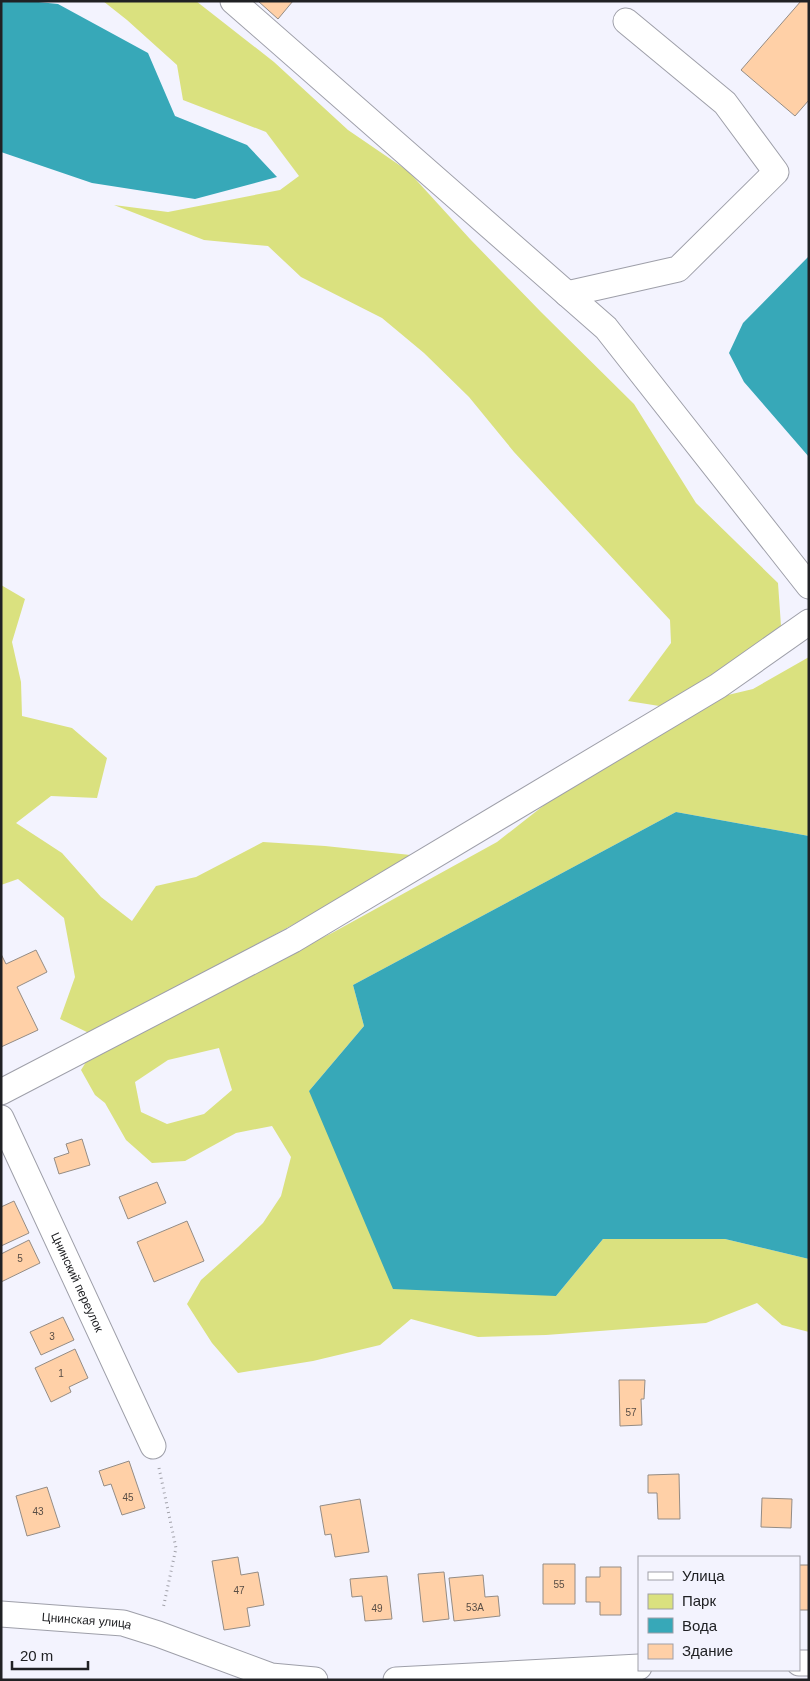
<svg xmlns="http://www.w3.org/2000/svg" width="810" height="1681" font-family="Arial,sans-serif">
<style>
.green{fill:#dae17f;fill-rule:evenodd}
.water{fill:#37a8b8}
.building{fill:#ffd0a7;stroke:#948c85}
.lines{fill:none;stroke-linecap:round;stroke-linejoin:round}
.minor-casing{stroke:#9e9fa9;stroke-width:27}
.path{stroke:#a1a1a9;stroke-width:3;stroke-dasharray:1 4;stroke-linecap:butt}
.minor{stroke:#fff;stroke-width:25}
.labels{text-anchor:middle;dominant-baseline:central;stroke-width:4;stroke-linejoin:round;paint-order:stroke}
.number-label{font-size:10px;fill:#584d45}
.street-label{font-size:12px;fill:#202124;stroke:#f3f3fe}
</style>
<rect width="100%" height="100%" fill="#f3f3fe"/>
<path class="green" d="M103 1H196L274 62 348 130 408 171 470 239 541 312 634 404 696 503 778 583 781 626 672 708 628 701 671 643 670 620 514 452 469 397 424 353 382 318 301 277 268 246 204 240 114 205 168 212 280 190 299 176 266 132 183 100 177 65 127 20Z
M1 585 25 599 12 642 21 682 22 716 72 728 107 758 97 798 51 796 16 823 62 853 101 897 132 921 156 886 196 877 263 842 325 846 420 856 91 1034 60 1019 75 977 64 918 18 879 1 885Z
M809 657V836L676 812 353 985 364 1026 309 1091 556 1296 603 1239H725L809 1259V1332L782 1325 757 1303 706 1323 546 1335 478 1337 411 1319 380 1345 313 1361 238 1373 212 1343 187 1304 201 1280 238 1247 263 1223 281 1196 291 1157 272 1126 236 1133 185 1161 152 1163 126 1140 105 1103 95 1095 81 1070 96 1046 332 933 497 842 543 806 593 749 711 699 753 689ZM219 1048 232 1090 204 1114 167 1124 141 1112 135 1082 168 1060Z"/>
<path class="water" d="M1 1H29L58 4 148 53 175 116 247 145 277 177 195 199 92 183 1 152Z
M809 256V457L744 382 729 353 743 323Z
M676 812 809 836V1259L725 1239H603L556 1296 393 1289 309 1091 364 1026 353 985Z"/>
<path class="building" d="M258 1H293L278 19Z
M801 1H809V100L795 116 741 70Z
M36 950 47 972 17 987 38 1030 1 1047V954L6 964Z
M82 1139 90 1165 59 1174 54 1158 69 1153 66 1144Z
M157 1182 166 1203 128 1219 119 1197Z
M14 1201 29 1233 1 1246V1207Z
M187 1221 204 1261 154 1282 137 1242Z
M29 1240 40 1263 1 1282V1254Z
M63 1317 74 1340 41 1355 30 1332Z
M75 1349 88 1378 69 1387 71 1392 51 1402 35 1368Z
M619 1380H645L644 1399H641L642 1425 620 1426Z
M129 1461 145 1508 122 1515 111 1484 104 1486 99 1471Z
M679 1474 680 1519H658L657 1493H648V1475Z
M47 1487 60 1527 27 1536 16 1496Z
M762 1498 792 1499 791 1528 761 1527Z
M360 1499 369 1552 335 1557 331 1534 325 1535 320 1506Z
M238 1557 241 1575 258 1572 264 1605 247 1608 250 1626 224 1630 212 1561Z
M543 1564H575V1604H543Z
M799 1565H809V1610H799Z
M600 1567H621V1615H600V1602H586V1577H600Z
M444 1572 449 1619 423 1622 418 1574Z
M483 1575 485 1597 498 1596 500 1616 454 1621 449 1578Z
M387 1576 392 1619 365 1621 362 1596 352 1597 350 1579Z"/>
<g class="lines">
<g class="minor-casing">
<g id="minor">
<path d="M233 1 606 328 809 586"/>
<path d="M567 294 678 269 776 172 725 103 626 21"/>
<path d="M1 1092 293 940 718 686 809 622"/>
<path id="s1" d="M1 1118 153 1446"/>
<path id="s2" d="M1 1614 123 1623 158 1634 271 1676 315 1680"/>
<path d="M799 1663H809"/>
<path d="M396 1680 639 1667"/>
</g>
</g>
<path class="path" d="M159 1468 176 1548 163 1609"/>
<use href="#minor" class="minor"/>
</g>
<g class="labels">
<g class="number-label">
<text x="20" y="1258">5</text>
<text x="52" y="1336">3</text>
<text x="61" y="1373">1</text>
<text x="631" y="1412">57</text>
<text x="128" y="1497">45</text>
<text x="38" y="1511">43</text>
<text x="559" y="1584">55</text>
<text x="239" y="1590">47</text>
<text x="475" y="1607">53А</text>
<text x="377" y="1608">49</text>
</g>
<g class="street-label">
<text stroke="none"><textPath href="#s1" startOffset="181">Цнинский переулок</textPath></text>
<text stroke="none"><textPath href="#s2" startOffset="86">Цнинская улица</textPath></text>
</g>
</g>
<rect width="810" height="1681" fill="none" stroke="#202124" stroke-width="5"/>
<rect x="638" y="1556" width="162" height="115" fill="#f3f3fe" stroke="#9f9fa7"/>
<rect x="648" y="1572" width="25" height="8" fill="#ffffff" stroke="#9f9fa7"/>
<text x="682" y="1581" font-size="15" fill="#202124">Улица</text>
<rect x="648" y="1594" width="25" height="15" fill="#dae17f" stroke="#9f9fa7"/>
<text x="682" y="1606" font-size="15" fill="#202124">Парк</text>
<rect x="648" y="1618" width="25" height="15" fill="#37a8b8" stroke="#9f9fa7"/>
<text x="682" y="1631" font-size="15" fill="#202124">Вода</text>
<rect x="648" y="1644" width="25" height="15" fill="#ffd0a7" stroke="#9f9fa7"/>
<text x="682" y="1656" font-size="15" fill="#202124">Здание</text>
<path d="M12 1661v8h76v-8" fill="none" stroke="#202124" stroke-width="2.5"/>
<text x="20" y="1661" font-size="15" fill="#202124" stroke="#f3f3fe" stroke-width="4" paint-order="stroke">20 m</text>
</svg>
